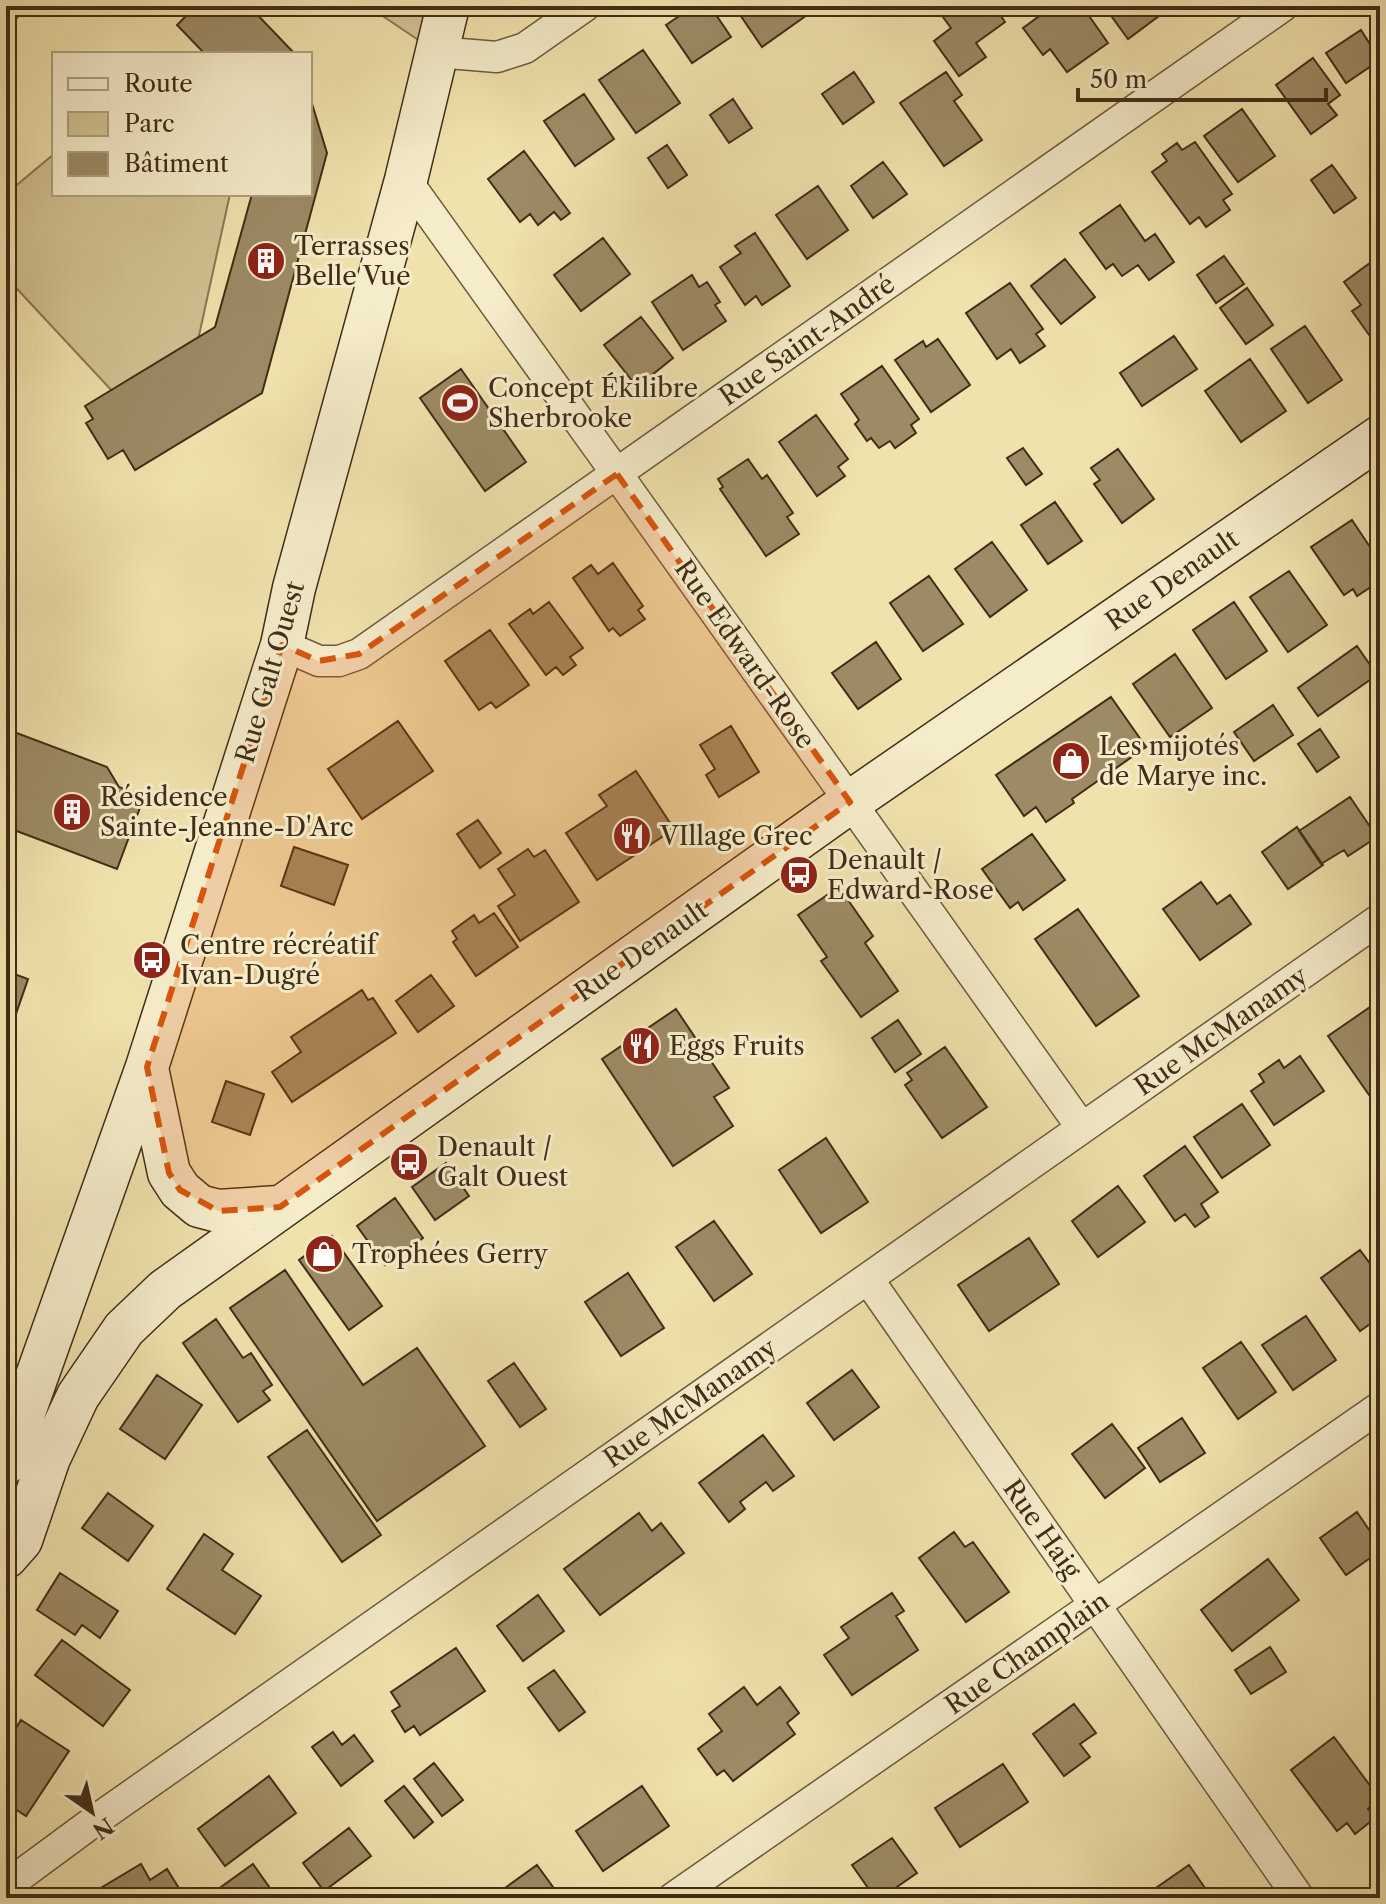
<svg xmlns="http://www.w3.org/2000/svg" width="1386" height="1904" font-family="'Libre Caslon Text',serif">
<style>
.green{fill:#d2c394;stroke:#8a7856;stroke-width:2}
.building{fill:#9c8b65;stroke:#412d17;stroke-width:2}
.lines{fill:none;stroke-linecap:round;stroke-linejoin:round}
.minor-casing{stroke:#6d5a3c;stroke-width:33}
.secondary-casing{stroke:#412d17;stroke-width:45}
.minor{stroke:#f5ecca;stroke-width:30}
.secondary{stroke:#f5ecca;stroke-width:42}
.marked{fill:#d7550d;fill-opacity:0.2;stroke:#d7550d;stroke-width:6;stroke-dasharray:16 10;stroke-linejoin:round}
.labels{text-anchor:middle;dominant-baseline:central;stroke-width:6;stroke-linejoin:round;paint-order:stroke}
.poi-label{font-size:26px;fill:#412d17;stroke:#f5ecca;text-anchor:start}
.street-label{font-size:26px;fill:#412d17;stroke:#f5ecca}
</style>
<rect width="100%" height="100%" fill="#f0e2ad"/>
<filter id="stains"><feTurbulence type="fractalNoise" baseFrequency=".0025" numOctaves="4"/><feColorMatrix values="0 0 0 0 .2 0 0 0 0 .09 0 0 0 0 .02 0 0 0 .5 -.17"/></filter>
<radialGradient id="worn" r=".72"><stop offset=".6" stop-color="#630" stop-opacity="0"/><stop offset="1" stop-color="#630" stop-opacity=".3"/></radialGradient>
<path class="green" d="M368 6H448L436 52Z
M54 154V194H230L198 340 113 392 6 277V194Z"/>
<path class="building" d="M196 6H249L295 54H205L177 25Z
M694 6H710L731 37 692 63 666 25Z
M734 6H800L807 15 762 47Z
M950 6H994L1005 22 976 43 986 57 959 76 934 41 951 28 940 13Z
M1053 6H1082L1108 43 1067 72 1050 49 1043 55 1023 28Z
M1104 6H1158L1163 13 1128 39Z
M1361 30 1380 60 1346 83 1326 53Z
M643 50 680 103 636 133 599 80Z
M1313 58 1340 95 1328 104 1337 115 1311 134 1276 85Z
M854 72 874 102 843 124 822 94Z
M946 72 962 95 954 101 982 140 944 166 900 103Z
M584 94 614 139 575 166 544 121Z
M310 97 327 153 262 393 135 470 123 450 108 459 86 423 93 419 85 406 215 327 252 194H310Z
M733 99 752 128 729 143 710 115Z
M1242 109 1275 156 1238 182 1204 136Z
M1195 142 1232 194 1223 200 1230 210 1206 227 1199 217 1190 224 1152 172 1167 161 1162 154 1177 143 1182 150Z
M667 145 687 175 668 188 648 158Z
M524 151 570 213 561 220 554 212 538 225 530 214 520 222 488 179Z
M883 162 907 194 873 218 851 186Z
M1332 165 1356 198 1334 213 1311 180Z
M818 186 848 230 807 259 776 215Z
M1120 205 1145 241 1155 234 1174 262 1149 280 1138 265 1122 276 1113 264 1106 269 1080 233Z
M755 233 790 286 762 305 756 296 745 305 720 267 741 253 735 246Z
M603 238 630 274 581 311 554 275Z
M1224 256 1244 284 1216 303 1197 275Z
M1065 259 1095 297 1061 324 1031 286Z
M1370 263 1380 277V344L1377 346 1352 311 1361 305 1344 282Z
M692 275 699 287 707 282 720 302 715 305 726 321 683 350 652 302Z
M1010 283 1043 329 1036 334 1045 346 1020 363 1011 349 997 359 966 313Z
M1247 288 1273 325 1246 344 1220 308Z
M641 317 673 358 637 387 604 345Z
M1305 326 1342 380 1308 403 1271 349Z
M1174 336 1197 369 1142 406 1120 373Z
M938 339 970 385 931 412 895 360 923 341 926 347Z
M1250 359 1286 411 1241 442 1205 391Z
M882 366 919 419 911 425 916 433 895 448 890 441 879 448 871 438 867 441 855 424 859 420 841 394Z
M461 369 526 462 485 491 420 398Z
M816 415 848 459 838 467 845 476 817 496 779 442Z
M1023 448 1042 474 1026 485 1007 458Z
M1118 449 1154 499 1122 523 1094 484 1100 480 1091 468Z
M748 459 762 479 767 475 793 513 787 517 799 534 766 556 720 489 723 487 718 479Z
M1055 502 1082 541 1048 564 1021 525Z
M1352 520 1380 562V570L1372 576 1377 583 1357 596 1353 589 1344 595 1311 547Z
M992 542 1027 590 990 617 955 569Z
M613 563 643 606 638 610 645 619 620 636 613 628 609 631 573 578 591 565 598 574Z
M1289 571 1327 625 1288 652 1250 597Z
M929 576 963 624 923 651 890 603Z
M549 602 583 648 570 657 576 665 563 675 556 667 546 675 509 624 530 609 533 614Z
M1234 602 1267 651 1226 679 1193 630Z
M490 630 529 685 496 708 491 702 479 710 445 661Z
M876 642 901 679 858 709 832 673Z
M1357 646 1377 675 1318 716 1298 688Z
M1175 654 1212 708 1170 737 1133 684Z
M1111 697 1146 747 1072 799 1074 803 1046 822 1036 807 1024 816 996 775Z
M1273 705 1293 735 1254 761 1234 732Z
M398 721 433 771 362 819 328 769Z
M731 726 759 772 719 797 706 775 715 769 700 745Z
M6 729 107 767 119 787 144 797 117 869 6 827Z
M1320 729 1339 757 1317 772 1298 744Z
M1380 746V768L1370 754Z
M636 771 674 829 597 880 566 833 607 806 599 795Z
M1350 797 1377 837 1348 856 1344 850 1321 864 1299 831Z
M478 820 501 853 480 868 457 834Z
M1297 827 1323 865 1288 889 1262 852Z
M1032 834 1065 880 1023 910 1018 902 1010 908 982 869Z
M294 847 348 865 334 905 281 886Z
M528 849 534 857 545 850 579 902 520 941 498 906 515 895 498 869Z
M1201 882 1217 904 1230 895 1251 924 1200 960 1163 909Z
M839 887 873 936 865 943 898 991 861 1017 821 961 827 957 798 915Z
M1078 909 1139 996 1096 1026 1035 939Z
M494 913 518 947 476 976 453 942 457 939 452 931 474 915 479 923Z
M6 971 28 979 6 1043Z
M431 975 454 1006 418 1032 396 1001Z
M362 990 368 1000 373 998 396 1033 292 1102 272 1072 301 1052 291 1037Z
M1373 1005 1380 1015V1103L1376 1105 1328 1036Z
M676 1009 729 1088 714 1097 733 1126 673 1166 602 1059Z
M898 1020 921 1054 895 1072 872 1038Z
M945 1047 987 1107 942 1138 905 1085 912 1080 907 1073Z
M1300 1056 1324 1091 1274 1125 1251 1091 1264 1082 1259 1074 1279 1060 1284 1068Z
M226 1081 264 1094 250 1135 212 1122Z
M1242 1104 1270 1145 1222 1178 1194 1137Z
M826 1138 868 1202 821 1233 779 1170Z
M1185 1146 1218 1192 1201 1204 1209 1217 1195 1227 1185 1214 1175 1221 1144 1176Z
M446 1163 469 1196 435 1220 412 1187Z
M1118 1186 1145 1222 1098 1257 1072 1221Z
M395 1198 423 1238 385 1265 357 1226Z
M714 1221 752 1274 714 1301 676 1247Z
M332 1236 382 1306 349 1330 299 1260Z
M1029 1238 1059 1284 989 1331 958 1285Z
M1360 1250 1380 1277V1317L1360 1331 1321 1278Z
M285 1270 363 1385 417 1348 485 1446 377 1521 230 1308Z
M628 1273 664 1328 621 1356 585 1302Z
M1306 1316 1336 1360 1293 1390 1262 1345Z
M216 1319 243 1358 251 1353 272 1385 263 1391 270 1400 238 1422 183 1343Z
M1241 1342 1276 1392 1238 1419 1203 1368Z
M514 1363 546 1409 520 1427 488 1381Z
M852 1370 879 1407 834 1440 807 1403Z
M157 1375 202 1405 165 1459 120 1429Z
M1182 1418 1205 1453 1160 1482 1138 1448Z
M1112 1424 1145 1468 1105 1498 1072 1454Z
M307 1430 381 1535 342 1562 268 1457Z
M763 1435 794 1476 773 1491 766 1482 740 1502 745 1509 729 1522 699 1483Z
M108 1493 153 1526 128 1561 82 1528Z
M1357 1512 1380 1546V1551L1346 1575 1320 1538Z
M639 1513 652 1531 661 1523 684 1553 600 1615 564 1569Z
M954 1532 965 1547 973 1542 1009 1592 966 1622 919 1558Z
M204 1534 233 1554 222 1570 261 1596 235 1634 167 1589Z
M1268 1559 1299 1600 1232 1651 1201 1610Z
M60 1573 118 1611 100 1638 82 1625 75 1635 37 1610Z
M892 1593 904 1611 896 1616 918 1650 852 1695 824 1655 849 1638 841 1627Z
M538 1595 564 1631 523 1661 497 1626Z
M62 1640 130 1690 103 1726 35 1675Z
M1270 1647 1286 1672 1251 1694 1235 1670Z
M456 1648 485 1691 420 1735 414 1726 405 1732 392 1711 400 1706 391 1692Z
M554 1670 585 1712 559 1731 528 1688Z
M744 1687 757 1705 780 1687 799 1713 787 1723 795 1734 733 1781 724 1770 717 1775 698 1749 722 1731 709 1714Z
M1074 1704 1096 1733 1080 1744 1090 1757 1064 1776 1033 1734Z
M21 1720 69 1751 26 1816 6 1803V1744Z
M333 1732 342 1745 354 1735 373 1761 341 1786 312 1747Z
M1334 1737 1380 1799 1368 1809 1375 1818 1355 1834 1347 1823 1337 1831 1291 1770Z
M434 1763 463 1800 442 1816 414 1779Z
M1003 1764 1028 1802 960 1847 935 1808Z
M269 1776 296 1813 225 1866 198 1829Z
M404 1786 433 1822 414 1838 385 1801Z
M642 1786 669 1826 603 1871 576 1831Z
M349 1828 371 1856 324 1891 303 1863Z
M892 1838 917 1873 881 1898H875L852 1865Z
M141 1864 150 1880 167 1869 185 1898H84Z
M253 1864 277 1898H229L221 1887Z
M537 1865 561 1898H512L505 1888Z
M1189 1865 1212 1898H1159L1153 1890Z"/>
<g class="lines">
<g class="minor-casing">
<path id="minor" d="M6 6H7
M436 52 497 57 525 48 585 6
M406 180 617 474 1082 1128
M282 645 319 661H339L359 654 1283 6
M868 1279 1299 1898
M6 1894 14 1882 21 1875 86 1827 1380 919
M673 1898 1380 1407"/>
</g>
<g class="secondary-casing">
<path id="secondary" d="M147 1068 169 1173 180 1190 199 1206 218 1211 279 1207
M6 1463 147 1067 282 645 294 588 406 180 448 6
M6 1557 21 1540 49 1458 78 1396 124 1329 165 1290 850 802 1380 437"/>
</g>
<use href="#minor" class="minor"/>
<use href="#secondary" class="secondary"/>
</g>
<path class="marked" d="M617 474 850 802 280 1207 218 1211 180 1190 169 1173 147 1067 282 645 319 661 359 654Z"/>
<defs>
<g id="building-disc" transform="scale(2)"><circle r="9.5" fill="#8f2418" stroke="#f5ecca"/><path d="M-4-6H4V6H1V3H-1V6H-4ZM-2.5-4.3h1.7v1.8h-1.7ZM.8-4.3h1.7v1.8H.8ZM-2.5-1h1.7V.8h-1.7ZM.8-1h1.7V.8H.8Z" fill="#fff"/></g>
<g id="stadium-disc" transform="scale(2)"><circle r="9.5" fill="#8f2418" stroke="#f5ecca"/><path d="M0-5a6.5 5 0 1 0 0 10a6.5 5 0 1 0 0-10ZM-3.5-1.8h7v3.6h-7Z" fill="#fff"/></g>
<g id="shop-disc" transform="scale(2)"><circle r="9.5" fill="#8f2418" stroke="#f5ecca"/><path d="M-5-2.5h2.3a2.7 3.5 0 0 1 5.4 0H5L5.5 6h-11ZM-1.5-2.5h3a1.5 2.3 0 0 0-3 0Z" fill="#fff"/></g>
<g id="restaurant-disc" transform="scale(2)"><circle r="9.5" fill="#8f2418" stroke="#f5ecca"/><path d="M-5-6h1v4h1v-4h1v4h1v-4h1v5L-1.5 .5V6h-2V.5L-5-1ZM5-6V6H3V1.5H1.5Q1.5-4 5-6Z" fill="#fff"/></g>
<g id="bus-disc" transform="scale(2)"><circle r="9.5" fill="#8f2418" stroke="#f5ecca"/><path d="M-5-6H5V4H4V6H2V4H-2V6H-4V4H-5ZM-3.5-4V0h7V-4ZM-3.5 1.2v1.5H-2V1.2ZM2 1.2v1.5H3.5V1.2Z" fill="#fff"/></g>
</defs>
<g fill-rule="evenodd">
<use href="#building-disc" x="266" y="261"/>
<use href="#stadium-disc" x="460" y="403"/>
<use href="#shop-disc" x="1071" y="761"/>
<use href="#building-disc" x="72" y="812"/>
<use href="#restaurant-disc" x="632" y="836"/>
<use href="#bus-disc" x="799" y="875"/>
<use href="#bus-disc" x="152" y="960"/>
<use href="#restaurant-disc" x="641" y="1046"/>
<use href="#bus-disc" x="409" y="1162"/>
<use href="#shop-disc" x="324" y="1254"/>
</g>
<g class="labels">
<g class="poi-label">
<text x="294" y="246">Terrasses<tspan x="294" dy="30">Belle Vue</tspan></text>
<text x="488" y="388">Concept Ékilibre<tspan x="488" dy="30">Sherbrooke</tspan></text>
<text x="1099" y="746">Les mijotés<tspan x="1099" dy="30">de Marye inc.</tspan></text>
<text x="100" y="797">Résidence<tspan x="100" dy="30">Sainte-Jeanne-D'Arc</tspan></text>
<text x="660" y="836">VIllage Grec</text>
<text x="827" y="860">Denault /<tspan x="827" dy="30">Edward-Rose</tspan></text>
<text x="180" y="945">Centre récréatif<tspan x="180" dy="30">Ivan-Dugré</tspan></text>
<text x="669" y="1046">Eggs Fruits</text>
<text x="437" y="1147">Denault /<tspan x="437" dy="30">Galt Ouest</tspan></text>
<text x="352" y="1254">Trophées Gerry</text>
</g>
<g class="street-label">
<text transform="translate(807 340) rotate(-35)">Rue Saint-André</text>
<text transform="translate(1172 580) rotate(-35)">Rue Denault</text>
<text transform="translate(745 654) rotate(55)">Rue Edward-Rose</text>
<text transform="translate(270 672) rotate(-74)">Rue Galt Ouest</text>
<text transform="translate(641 951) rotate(-35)">Rue Denault</text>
<text transform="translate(1221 1031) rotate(-35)">Rue McManamy</text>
<text transform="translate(690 1403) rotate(-35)">Rue McManamy</text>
<text transform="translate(1042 1529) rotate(55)">Rue Haig</text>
<text transform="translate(1027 1653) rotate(-35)">Rue Champlain</text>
</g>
</g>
<rect width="1386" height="1904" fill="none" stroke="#f0e2ad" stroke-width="32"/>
<rect x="8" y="8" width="1370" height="1888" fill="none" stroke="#412d17" stroke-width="4"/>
<rect x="16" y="16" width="1354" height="1872" fill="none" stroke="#412d17" stroke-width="2"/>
<rect x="52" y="52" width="260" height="144" fill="#f5ecca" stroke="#ada082" stroke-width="2"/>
<rect x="68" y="78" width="40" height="12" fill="#f5ecca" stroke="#ada082" stroke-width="2"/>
<text x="124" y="92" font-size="24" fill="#412d17">Route</text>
<rect x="68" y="112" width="40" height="24" fill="#d2c394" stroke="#ada082" stroke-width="2"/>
<text x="124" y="132" font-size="24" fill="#412d17">Parc</text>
<rect x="68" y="152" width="40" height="24" fill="#9c8b65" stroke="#ada082" stroke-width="2"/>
<text x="124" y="172" font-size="24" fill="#412d17">Bâtiment</text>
<g transform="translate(92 1812) rotate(146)" stroke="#f5ecca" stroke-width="6" paint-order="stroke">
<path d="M0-6L14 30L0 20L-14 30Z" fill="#412d17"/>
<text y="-12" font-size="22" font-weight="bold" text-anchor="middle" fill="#412d17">N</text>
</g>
<path d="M1078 88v12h248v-12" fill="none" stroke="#412d17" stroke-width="4"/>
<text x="1090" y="88" font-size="24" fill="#412d17" stroke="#f5ecca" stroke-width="6" paint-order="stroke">50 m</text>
<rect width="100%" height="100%" filter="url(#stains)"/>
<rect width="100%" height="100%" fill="url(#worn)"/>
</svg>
